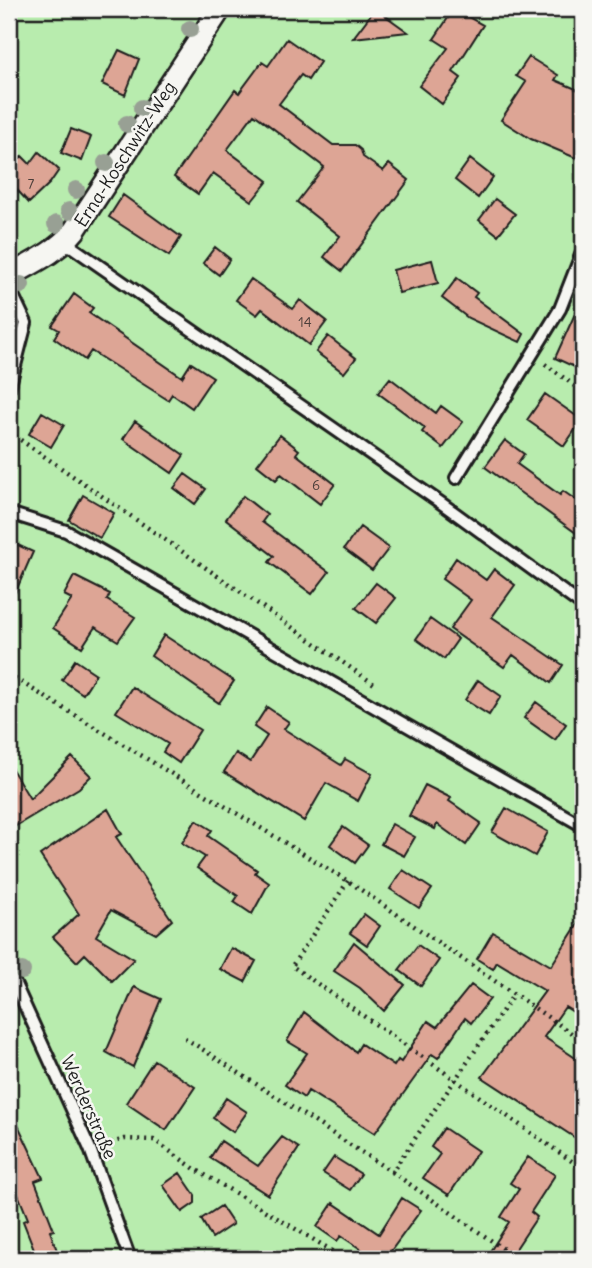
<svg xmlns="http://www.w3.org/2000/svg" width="592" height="1268" font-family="Delius,sans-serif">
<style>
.green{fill:#b8ecae;stroke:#6a8465;stroke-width:2}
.building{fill:#dda595;stroke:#1c1c1c;stroke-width:2}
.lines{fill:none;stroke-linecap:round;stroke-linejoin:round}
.lane-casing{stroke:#1c1c1c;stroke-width:16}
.street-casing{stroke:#1c1c1c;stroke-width:26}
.path{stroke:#1c1c1c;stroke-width:4.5;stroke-dasharray:2 5;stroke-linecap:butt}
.lane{stroke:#f6f6f2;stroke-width:10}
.street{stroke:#f6f6f2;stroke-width:21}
.tree{fill:#98a094}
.labels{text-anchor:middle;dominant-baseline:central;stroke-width:5;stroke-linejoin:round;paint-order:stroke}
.number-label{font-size:14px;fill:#4c3e3a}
.street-label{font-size:18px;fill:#1c1c1c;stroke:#f6f6f2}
</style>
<rect width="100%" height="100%" fill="#f6f6f2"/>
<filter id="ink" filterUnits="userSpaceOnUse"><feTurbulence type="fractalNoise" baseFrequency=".0143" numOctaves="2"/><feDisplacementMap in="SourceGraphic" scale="14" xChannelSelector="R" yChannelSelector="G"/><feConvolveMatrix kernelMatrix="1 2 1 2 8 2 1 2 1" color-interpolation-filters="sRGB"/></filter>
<g filter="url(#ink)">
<path class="green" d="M9 9H583V1259H9Z"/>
<path class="building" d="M375 9H376L408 32 353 38Z
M454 9 483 25 453 72 461 78 442 104 419 86 448 48 434 39Z
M287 39 320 62 308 80 301 75 279 104 333 145H355L361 150 363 157 383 171 389 164 409 180 342 271 324 257 340 236 297 202 324 167 254 114 227 150 268 181 252 201 213 173 198 194 174 177 235 90 239 93 262 62 268 66Z
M119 50 139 59 125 95 102 84Z
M529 57 558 75 555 80 583 92V161L531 139 501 120 526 82 516 76Z
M71 129 91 137 82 161 61 153Z
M39 152 59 170 50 183 29 203 9 181V169L22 156 30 164Z
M470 159 493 177 478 198 455 180Z
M123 195 181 237 169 256 109 217Z
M495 199 515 214 498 235 479 220Z
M215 247 230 259 219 275 203 263Z
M432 260 438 283 399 293 393 270Z
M457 278 477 293 474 297 524 334 520 342 468 318 442 298Z
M251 279 293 309 300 300 327 321 309 345 262 309 257 315 236 300Z
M74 294 93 308 89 313 182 377 191 363 213 377 192 408 172 394 168 400 91 351 85 360 54 338 59 330 52 326Z
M583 296V371L555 358Z
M328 336 356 358 344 373 316 352Z
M390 378 436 413 441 406 463 422 443 448 422 432 425 428 378 393Z
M545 394 582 420 564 446 527 420Z
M42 412 64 425 51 447 29 434Z
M135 421 184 455 172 473 123 439Z
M280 435 299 450 296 454 335 484 320 504 281 474 276 480 257 465Z
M505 440 524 454 517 464 560 495 563 491 583 505V538L485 467Z
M185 474 206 489 195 504 174 488Z
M83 495 114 513 100 538 69 520Z
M243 496 267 515 262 522 329 572 312 594 269 562 274 556 226 519Z
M360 527 389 548 372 570 344 549Z
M9 541 33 552 9 607Z
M456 558 486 580 494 569 515 585 492 617 563 665 551 683 513 655 504 667 450 629 471 600 442 579Z
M74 576 110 594 107 600 135 617 118 641 95 627 82 647 53 628 72 599 64 595Z
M376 583 396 598 376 623 356 608Z
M430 619 458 639 444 659 416 639Z
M164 635 234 681 219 703 151 656Z
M75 660 96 674 83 694 62 680Z
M478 680 501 696 489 715 465 700Z
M132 687 200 730 179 763 163 752 168 744 116 712Z
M536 702 566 724 555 740 524 718Z
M267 707 289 722 284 729 341 765 345 759 372 774 358 801 326 783 304 821 224 772 236 753 250 762 267 736 254 727Z
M72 757 91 776 79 788 9 830V764L30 799Z
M425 785 451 798 449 801 481 823 466 845 437 824 435 829 409 816Z
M506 808 548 832 535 856 492 832Z
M108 809 122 834 116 837 172 920 156 934 111 910 96 936 134 959 112 981 85 954 77 962 53 937 79 914 40 855Z
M196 820 212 830 208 836 257 870 255 873 269 883 252 914 234 902 238 896 197 868 205 857 182 843Z
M392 824 415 837 404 856 381 844Z
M343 827 368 845 355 863 330 845Z
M403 870 432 889 419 908 390 889Z
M364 914 380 926 367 945 350 933Z
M583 916V1018L565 1007 544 1037 583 1063V1143L482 1077 545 991 497 962 493 969 477 959 493 932 551 966Z
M354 942 405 985 384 1011 360 988 334 971Z
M418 945 439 960 421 986 399 970Z
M231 948 256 961 245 982 220 969Z
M471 985 490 999 471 1023 465 1018 438 1058 432 1054 375 1133 308 1091 304 1098 285 1085 307 1053 287 1041 304 1012 356 1052 361 1044 394 1066 398 1060 401 1062 428 1021 437 1027Z
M134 987 161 999 133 1067 106 1052Z
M154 1060 195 1087 166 1130 126 1103Z
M226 1098 247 1112 233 1132 213 1118Z
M9 1106 43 1178 35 1181 54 1230 50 1231 60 1259H38L23 1221 28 1219 9 1172Z
M444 1128 478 1151 449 1195 423 1178 440 1154 431 1147Z
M282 1137 299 1148 268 1195 210 1158 221 1141 258 1166Z
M334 1157 361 1174 350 1190 323 1173Z
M528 1157 555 1175 531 1212 537 1217 509 1259H485L509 1222 501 1217 519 1189 510 1183Z
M180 1173 195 1195V1203L182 1212 163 1185Z
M402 1198 421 1210 385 1259H376L341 1236 337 1241 317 1227 333 1203 379 1234Z
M221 1206 233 1224 212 1238 201 1219Z"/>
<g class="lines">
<g class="lane-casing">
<path id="lane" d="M65 242 441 503 583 606
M9 287 26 323 9 389
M456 478 560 309 583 250
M9 513 66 531 583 826
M9 971 90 1149 130 1259"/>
</g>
<g class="street-casing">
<path id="street" d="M9 276C32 263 57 252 74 231L220 9"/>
</g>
<path class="path" d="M545 364 583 392
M9 432 377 686
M9 675 348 881 583 1041
M348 881 292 966 583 1169
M185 1038 392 1172 514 994
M104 1145 125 1139 154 1140 195 1169 346 1259
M392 1172 518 1259"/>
<use href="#lane" class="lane"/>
<use href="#street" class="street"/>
</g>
<g class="tree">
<circle cx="190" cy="29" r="9"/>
<circle cx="142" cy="108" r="9"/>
<circle cx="127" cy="124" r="9"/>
<circle cx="106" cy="163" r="9"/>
<circle cx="76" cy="190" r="9"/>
<circle cx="69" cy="211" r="9"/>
<circle cx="56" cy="224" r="9"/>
<circle cx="21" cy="285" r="9"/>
<circle cx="22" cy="971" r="9"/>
</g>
</g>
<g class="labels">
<g class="number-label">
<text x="31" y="184">7</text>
<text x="305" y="322">14</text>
<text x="316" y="485">6</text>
</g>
<g class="street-label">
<text transform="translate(125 154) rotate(-57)">Erna-Koschwitz-Weg</text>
<text transform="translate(89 1107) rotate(66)">Werderstraße</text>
</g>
</g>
<rect width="592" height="1268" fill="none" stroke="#f6f6f2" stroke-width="35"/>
<rect x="18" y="18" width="557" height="1233" fill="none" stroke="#1c1c1c" stroke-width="2.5" filter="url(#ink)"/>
</svg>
